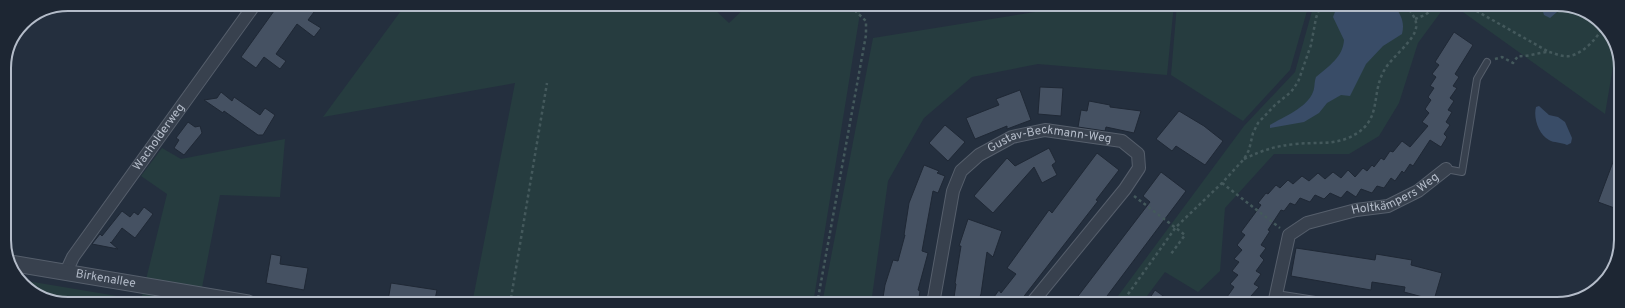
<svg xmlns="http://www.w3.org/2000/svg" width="1625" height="308" font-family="Overpass,sans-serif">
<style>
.green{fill:#263c3f}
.water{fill:#394c67}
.building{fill:#455162;stroke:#1f2835}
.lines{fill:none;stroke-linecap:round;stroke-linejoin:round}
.service-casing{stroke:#565f6c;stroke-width:8}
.minor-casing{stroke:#565f6c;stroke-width:14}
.tertiary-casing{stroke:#565f6c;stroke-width:17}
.path{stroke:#44595c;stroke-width:2.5;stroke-dasharray:3 3;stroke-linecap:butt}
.service{stroke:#38414e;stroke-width:6}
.minor{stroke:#38414e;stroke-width:12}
.tertiary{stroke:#38414e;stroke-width:15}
.labels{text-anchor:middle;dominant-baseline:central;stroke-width:4;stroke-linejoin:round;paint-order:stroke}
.street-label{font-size:12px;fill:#b4bcc9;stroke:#1d2633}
.rim{fill:none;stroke:#b4bcc9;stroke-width:2}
</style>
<rect width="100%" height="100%" fill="#242f3e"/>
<path class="green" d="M406 4H709L729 23 749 4H882L861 7 813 304H472L515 83 323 117Z
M1085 4H1174L1167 75 1038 64 972 77 924 118 888 181 871 304H822L873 38Z
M1177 4H1309L1290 70 1243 121 1171 75Z
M1314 4 1446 5 1418 43 1399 103 1379 136 1349 154H1274L1225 208 1220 271 1198 292 1165 272 1141 304H1112L1244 126 1295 72Z
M1453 5H1565L1599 20 1616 49 1605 114Z
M285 139 280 197 220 195 199 303H60L26 288 21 280 141 300 167 194 141 176 162 148 181 159Z"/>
<path class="water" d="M1338 4 1394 5C1401 15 1405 22 1402 34L1383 46 1366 64 1350 96 1341 95 1327 103 1319 113 1304 122 1270 128V125C1283 117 1307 108 1313 92 1315 88 1314 82 1316 77 1329 66 1343 57 1344 40L1333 17Z
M1541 5H1561L1557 12 1550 18 1544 15Z
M1539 106 1549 115 1558 117 1565 122 1572 138 1571 143 1567 145C1561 142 1554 143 1549 140 1539 135 1533 118 1536 107Z"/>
<path class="building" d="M279 4H320L308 20 321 28 314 37 297 24 276 54 286 61 280 69 264 57 256 68 241 57Z
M1454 32 1473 45 1455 74 1459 77 1453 86 1457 88 1450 98 1454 101 1448 110 1452 112 1446 122 1450 125 1444 134 1447 137 1441 147 1430 140 1413 166 1410 164 1404 173 1402 171 1395 181 1391 178 1384 188 1377 186 1372 193 1361 189 1356 197 1347 191 1341 198 1330 193 1324 199 1315 195 1310 202 1300 198 1295 205 1290 203 1284 211 1281 210 1268 230 1270 231 1261 245 1266 248 1260 256 1264 260 1256 271 1261 274 1254 284 1259 287 1251 296 1264 304H1236L1227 297 1234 287 1230 284 1238 275 1232 271 1239 262 1234 259 1242 250 1237 245 1245 235 1241 232 1261 205 1258 203 1266 193 1268 194 1276 185 1280 188 1288 180 1293 184 1302 176 1309 181 1318 173 1325 179 1333 172 1341 178 1348 170 1355 177 1363 168 1367 171 1372 165 1374 167 1381 158 1384 160 1390 151 1393 152 1402 141 1410 147 1428 126 1422 122 1429 113 1425 109 1431 100 1428 97 1434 88 1430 86 1436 77 1432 74 1439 65 1435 62Z
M1040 87 1063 88 1061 116 1038 114Z
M1020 90 1031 120 1007 129V126L975 139 966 118 999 105 996 99Z
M221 92 232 101 234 97 260 115 265 108 275 115 263 135H258L224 111 223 113 204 100 217 98Z
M1089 101 1110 105V107L1141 111 1134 133 1106 127 1105 131 1078 127 1081 110 1087 111Z
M1179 111 1204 126 1223 141 1205 165 1176 146 1172 151 1156 139Z
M188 122 195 127 200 126 202 133 184 155 174 148 179 140 176 138Z
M945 125 965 142 948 161 929 143Z
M1619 146H1620V210L1598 202Z
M1049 148 1056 162 1052 165 1057 175 1042 183 1034 167 993 213 974 196 1007 158 1015 166Z
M1097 153 1119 170 1096 200 1098 201 1018 304H989L999 290 1001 293 1016 274 1007 268 1049 210 1052 213Z
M924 165 939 171 937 173 945 176 938 193 933 191 922 251 928 253 918 290 920 291 918 304H882L885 285 893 260 898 261 905 235H904L909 203Z
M1161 172 1186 191 1101 304H1072L1150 202 1143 196Z
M144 207 153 214 135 238 122 228 111 243 110 242 118 249 92 244 100 234 102 236 122 211 130 217 134 212 138 215Z
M968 219 1002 231 993 257 987 252 981 294 977 304H953L956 284 955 283 961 246H959Z
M1296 248 1375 260 1376 254 1412 260 1411 265 1442 273 1434 300 1404 292 1405 287 1372 282 1371 290 1291 276Z
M271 254 281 256 280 264 308 268 304 290 266 283Z
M391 283 437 290 434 304H406L388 301Z
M1155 290 1174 304H1146Z"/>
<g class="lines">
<g class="service-casing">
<path id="service" d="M1446 169 1462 172 1477 79 1487 62
M1617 222H1620"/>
</g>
<g class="minor-casing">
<g id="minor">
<path id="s1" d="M66 272 73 257 255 4"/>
<path d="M1276 297 1321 304"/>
<path id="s2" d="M933 304 953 191 961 171 979 155 1012 137 1045 130 1122 141 1138 154 1139 168 1125 189 1031 304"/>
<path id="s3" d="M1274 304 1289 235 1307 223 1356 210 1388 206 1418 191 1446 169"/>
</g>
</g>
<g class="tertiary-casing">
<g id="tertiary">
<path id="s4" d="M10 263 248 303"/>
</g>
</g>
<path class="path" d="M1466 5 1549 52
M1415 19 1425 15 1438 5
M1495 59 1502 57 1513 63 1518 56C1528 57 1540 52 1549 52 1554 53 1559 56 1565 56 1579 58 1597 39 1603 27
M1244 159C1263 150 1275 146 1296 144 1314 142 1331 145 1348 138 1385 122 1369 95 1385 69 1392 57 1414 41 1416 28 1418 20 1410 10 1405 5
M1222 183 1280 228
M1134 196 1185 235 1171 254
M510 304 547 83
M817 304 866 35V21L848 4
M1121 304 1176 227 1222 183 1244 159 1249 150 1253 133 1258 123 1275 105 1291 92 1298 82 1311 45 1316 18 1321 4"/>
<use href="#service" class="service"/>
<use href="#minor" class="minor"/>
<use href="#tertiary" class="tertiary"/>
</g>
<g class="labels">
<g class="street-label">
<text stroke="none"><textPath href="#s1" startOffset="164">Wacholderweg</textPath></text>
<text stroke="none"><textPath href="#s2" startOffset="235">Gustav-Beckmann-Weg</textPath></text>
<text stroke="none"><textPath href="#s3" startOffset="186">Holtkämpers Weg</textPath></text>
<text stroke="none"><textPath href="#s4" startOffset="97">Birkenallee</textPath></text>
</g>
</g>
<path d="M0 0H1625V308H0ZM68 11H1557A57 57 0 0 1 1614 68V240A57 57 0 0 1 1557 297H68A57 57 0 0 1 11 240V68A57 57 0 0 1 68 11Z" fill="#1d2633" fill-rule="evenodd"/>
<path class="rim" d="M68 11H1557A57 57 0 0 1 1614 68V240A57 57 0 0 1 1557 297H68A57 57 0 0 1 11 240V68A57 57 0 0 1 68 11Z"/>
</svg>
